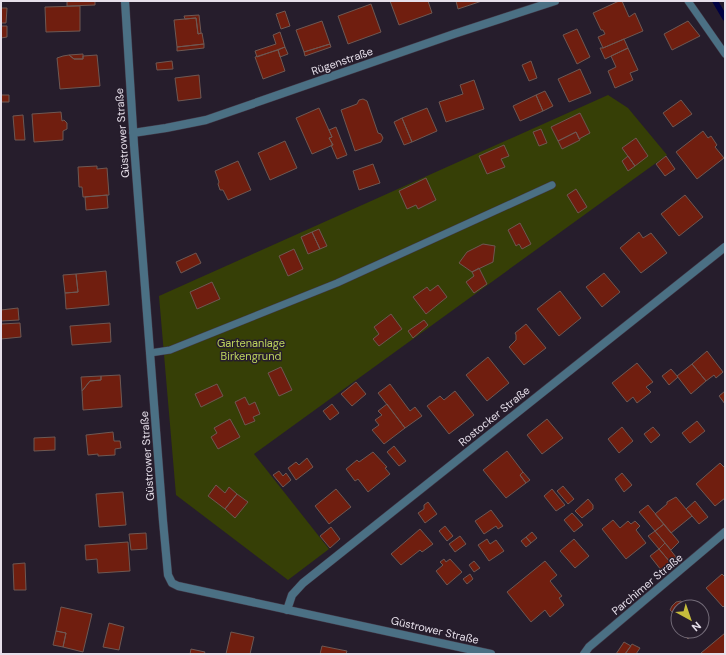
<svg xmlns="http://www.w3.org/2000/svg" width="726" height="655" font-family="'DM Sans',sans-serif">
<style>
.green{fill:#363f06}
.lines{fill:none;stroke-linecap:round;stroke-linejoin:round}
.stream{stroke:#000142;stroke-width:5.5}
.building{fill:#701e0f;stroke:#6e5853}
.lane-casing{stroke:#413847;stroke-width:8}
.street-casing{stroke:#413847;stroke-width:9}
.lane{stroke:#4b7084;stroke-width:7}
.street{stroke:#4b7084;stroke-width:8}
.labels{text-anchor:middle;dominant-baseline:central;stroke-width:3;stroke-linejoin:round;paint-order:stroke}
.street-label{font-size:11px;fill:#e6dfea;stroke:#261d2c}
.park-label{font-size:11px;fill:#bdd45c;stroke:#261d2c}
</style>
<rect width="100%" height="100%" fill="#261d2c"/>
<path class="green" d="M608 95 628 108 667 155 254 454 329 549 288 580 176 495 159 296Z"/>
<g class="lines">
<path class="stream" d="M715 1 725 18"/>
</g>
<path class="building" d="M67 1H95V5L67 6Z
M390 1H428L432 13 399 25Z
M456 1H482L458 9Z
M619 1H622L629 17 635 13 643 31 603 48 598 37 605 34 603 30H601L593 13Z
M371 4 381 32 348 44 338 16Z
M80 6V31L46 32 45 7Z
M1 8H7L6 23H1Z
M285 11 290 26 281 29 276 14Z
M199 15 201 33 198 34 196 18 185 19 184 16Z
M196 18 198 34 202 33 204 44 177 47 174 20Z
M322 21 330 44 304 52 296 30Z
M688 21 700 36 672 50 664 34Z
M1 26H7V37L1 38Z
M577 29 590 57 577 64 563 35Z
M280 32 285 47 257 57 255 51 276 44 273 35Z
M624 39 628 48 605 59 600 48H603Z
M204 44V48L177 51V47Z
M330 44 331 47 305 56 304 52Z
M285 47 288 54 280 57 278 50Z
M628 48 638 70 630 73 633 80 615 88 608 71 616 67 611 56Z
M278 50 285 71 263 79 255 57Z
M83 54V59H74L69 55Z
M69 55 74 59H83V56L97 55 100 86 60 89 57 58 63 56Z
M172 61 173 69 157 70 156 63Z
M531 61 537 78 529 81 522 65Z
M580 69 591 93 569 102 558 79Z
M199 75 201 98 178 101 175 78Z
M474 80 484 109 446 122 439 102 463 94 460 85Z
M545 91 553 106 543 111 536 95Z
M1 95H9V102H1Z
M536 95 543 111 520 121 513 106Z
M363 99 367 101 378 133 381 134 383 138 381 142 355 151 341 110 357 104 359 100Z
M681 100 692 114 673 127 663 113Z
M319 108 332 137 329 138 333 145 312 154 296 118Z
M427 108 437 131 412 142 402 118Z
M61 112 62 121 64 120 67 123V129L63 131V140L34 142 32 114Z
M580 113 590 133 579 139 576 132 558 141 551 127Z
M23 115 25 140H15L13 116Z
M402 118 412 142 404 145 394 122Z
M336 127 347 155 337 159 331 145H333L329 138 332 137 329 130Z
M541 129 547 143 539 146 533 132Z
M703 131 708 138 711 136 717 145 715 147 724 158 697 179 676 152Z
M576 132 580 140 562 149 558 141Z
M636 138 648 156 635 166 622 148Z
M285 141 297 168 270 180 258 153Z
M504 145 509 156 501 159 505 167 487 174 479 156Z
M628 156 635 166 628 171 622 161Z
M666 156 675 169 665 176 656 164Z
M238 161 251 190 228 200 223 190H220L218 184 219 182 215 171Z
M373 164 380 183 359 190 353 171Z
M97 166V169L107 168 109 195 83 197 82 187H79L78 167Z
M426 178 436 200 418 209 416 205 407 209 399 191Z
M576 189 587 207 578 213 567 195Z
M107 195 108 208 86 210 85 197Z
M685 195 703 217 679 236 661 214Z
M520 223 531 244 522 249 519 244 516 246 508 230Z
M319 229 327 246 320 249 312 232Z
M312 232 320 249 308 254 301 237Z
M639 232 643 238 651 233 667 253 641 273 620 248Z
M483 244 495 246 493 262 472 272 459 263 467 252Z
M294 249 303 269 288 276 279 256Z
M196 253 201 263 181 273 176 262Z
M479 268 487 284 474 293 466 282 474 276 472 272Z
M106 271 109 305 66 309 65 293 78 292 76 274Z
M604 273 620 292 602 307 586 287Z
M76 274 78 292 65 293 63 275Z
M212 282 220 299 197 309 190 292Z
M438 285 447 297 426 314 413 297 427 287 430 291Z
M560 291 581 318 559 336 537 309Z
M18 308 19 320 1 321V310Z
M391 314 402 329 379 346 373 339 379 334 374 327Z
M424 320 428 325 413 338 408 331Z
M20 323 21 337 1 339V324Z
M110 323 111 342 72 345 70 326Z
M526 324 546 348 524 365 509 347 516 340V335L515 333Z
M707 351 723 372 716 378 714 375 706 381 692 364Z
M488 357 509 383 487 401 466 375Z
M637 363 653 382 646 387 651 392 637 403 633 397 627 402 612 383Z
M692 364 706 381 691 394 677 376Z
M281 367 292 390 279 396 268 373Z
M671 369 678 377 669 385 662 376Z
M120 375 122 407 83 410 82 391 90 381 101 380V376Z
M101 376V380L90 381 82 391 81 377Z
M356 382 366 394 352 406 341 394Z
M217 384 223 396 201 407 195 394Z
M390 384 410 411 415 407 422 416 405 428 378 393Z
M455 391 474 415 449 434 427 406 440 396 444 400Z
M725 391V404L719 396Z
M245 397 249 405 255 402 260 414 253 417 255 421 245 425 235 402Z
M332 404 339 413 330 420 323 411Z
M387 404 405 428 384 444 372 430 379 425 375 420 382 415 378 411Z
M230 419 240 437 218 449 211 437 217 433 214 428Z
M547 419 563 438 542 454 527 435Z
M697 421 705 431 690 443 682 433Z
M622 427 633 441 619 453 608 439Z
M653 427 660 435 651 443 644 434Z
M113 432 114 441H120L121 448 115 449V455L98 456V454L88 455 86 435Z
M55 437V450L34 451V438Z
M394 446 406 461 399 466 387 452Z
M507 451 523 472 520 475 526 483 506 498 483 470Z
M373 452 387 467 385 468 390 474 368 492 358 479 355 481 346 469 357 460 359 462Z
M307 458 313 467 296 480 288 468 296 462 299 465Z
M720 463 725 468V498L715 506 696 484Z
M279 471 283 476 286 473 291 480 283 487 273 475Z
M523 472 530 480 526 483 520 475Z
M622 473 632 485 624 492 615 479Z
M216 485 225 493 229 487 237 494 225 509 208 496Z
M563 486 574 499 568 504 557 491Z
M336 489 351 507 329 524 315 506Z
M552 489 565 505 556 511 544 496Z
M123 492 126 525 99 527 96 494Z
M237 494 248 502 235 518 225 509Z
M676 497 692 516 671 533 655 514 667 504V502Z
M588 499 593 505V509L582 518 575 511Z
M695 501 708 517 699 524 686 509Z
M428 502 437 514 425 523 418 513 424 509V505Z
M648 505 664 524 655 531 639 512Z
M491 510 503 526 498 529 496 526 484 534 475 521Z
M572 513 583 525 574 532 564 520Z
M613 520 620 528 628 521 631 524 635 521 640 526 636 530 646 543 626 559 602 529Z
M664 524 679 542 671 550 655 531Z
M445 526 453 536 447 541 439 531Z
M331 527 340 539 330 548 320 536Z
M420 529 433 544 422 552 420 550 401 565 391 554Z
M655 531 665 543 659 549 648 536Z
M532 532 537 538 531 543 526 537Z
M146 533 147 549 131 550 129 534Z
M460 536 466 544 455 552 449 544Z
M526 537 531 543 526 547 521 541Z
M487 539 490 544 496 540 504 551 489 561 478 545Z
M574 539 589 556 575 568 560 551Z
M128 542 130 571 98 573 97 559 86 560 85 545Z
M665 543 676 557 670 562 659 549Z
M659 549 670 562 661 570 650 556Z
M444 559 446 562 450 559 462 572 447 585 436 571 443 565 440 562Z
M474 561 480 568 474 572 469 565Z
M545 561 557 575 550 581 562 596 559 598 564 605 550 617 545 610 531 622 507 592Z
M25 563 26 590H14L13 564Z
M470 574 473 579 467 584 463 579Z
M722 574 725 577V605L723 607 706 588Z
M681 601 686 607H678V624L674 620 678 618 670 610 672 606 676 602Z
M61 607 92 614 83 652 63 647 66 633 56 631Z
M702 610 709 618 702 626Z
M109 623 124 627 119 650 103 647Z
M56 631 66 633 63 647 53 645Z
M683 631H697L688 639 681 632Z
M231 632 254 637 250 654H226Z
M725 633V654H701V653Z
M624 642 631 646 625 654H616Z
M632 644 640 648 636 654H625Z
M322 646 347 651 346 654H320Z
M191 649 205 652 204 654H190Z"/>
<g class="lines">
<g class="lane-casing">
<path id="lane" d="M688 1 725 54
M150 353 170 350 337 283 552 185"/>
</g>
<g class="street-casing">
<path id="street" d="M125 1 134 145 163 521 168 575 172 583 178 586 491 654
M133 133 166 128 206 120 454 34 555 1
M287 610 292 595 303 583 725 247
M584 654 589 647 725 532"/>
</g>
<use href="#lane" class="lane"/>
<use href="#street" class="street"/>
</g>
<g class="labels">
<g class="street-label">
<text transform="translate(342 61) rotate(-19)">Rügenstraße</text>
<text transform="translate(122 133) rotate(-94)">Güstrower Straße</text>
<text transform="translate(494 416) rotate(-39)">Rostocker Straße</text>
<text transform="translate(147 456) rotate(-94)">Güstrower Straße</text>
<text transform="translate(647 584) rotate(-40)">Parchimer Straße</text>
<text transform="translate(435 630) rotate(13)">Güstrower Straße</text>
</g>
<g class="park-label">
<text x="251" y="343">Gartenanlage<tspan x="251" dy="13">Birkengrund</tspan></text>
</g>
</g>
<rect width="726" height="655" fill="none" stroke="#e6dfea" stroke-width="4"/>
<g transform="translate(690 619) rotate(140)"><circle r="19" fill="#261d2c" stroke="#736b78"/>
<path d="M0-3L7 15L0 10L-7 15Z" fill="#c6bc3c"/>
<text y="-6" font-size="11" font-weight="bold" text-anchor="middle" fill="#e6dfea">N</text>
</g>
</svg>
